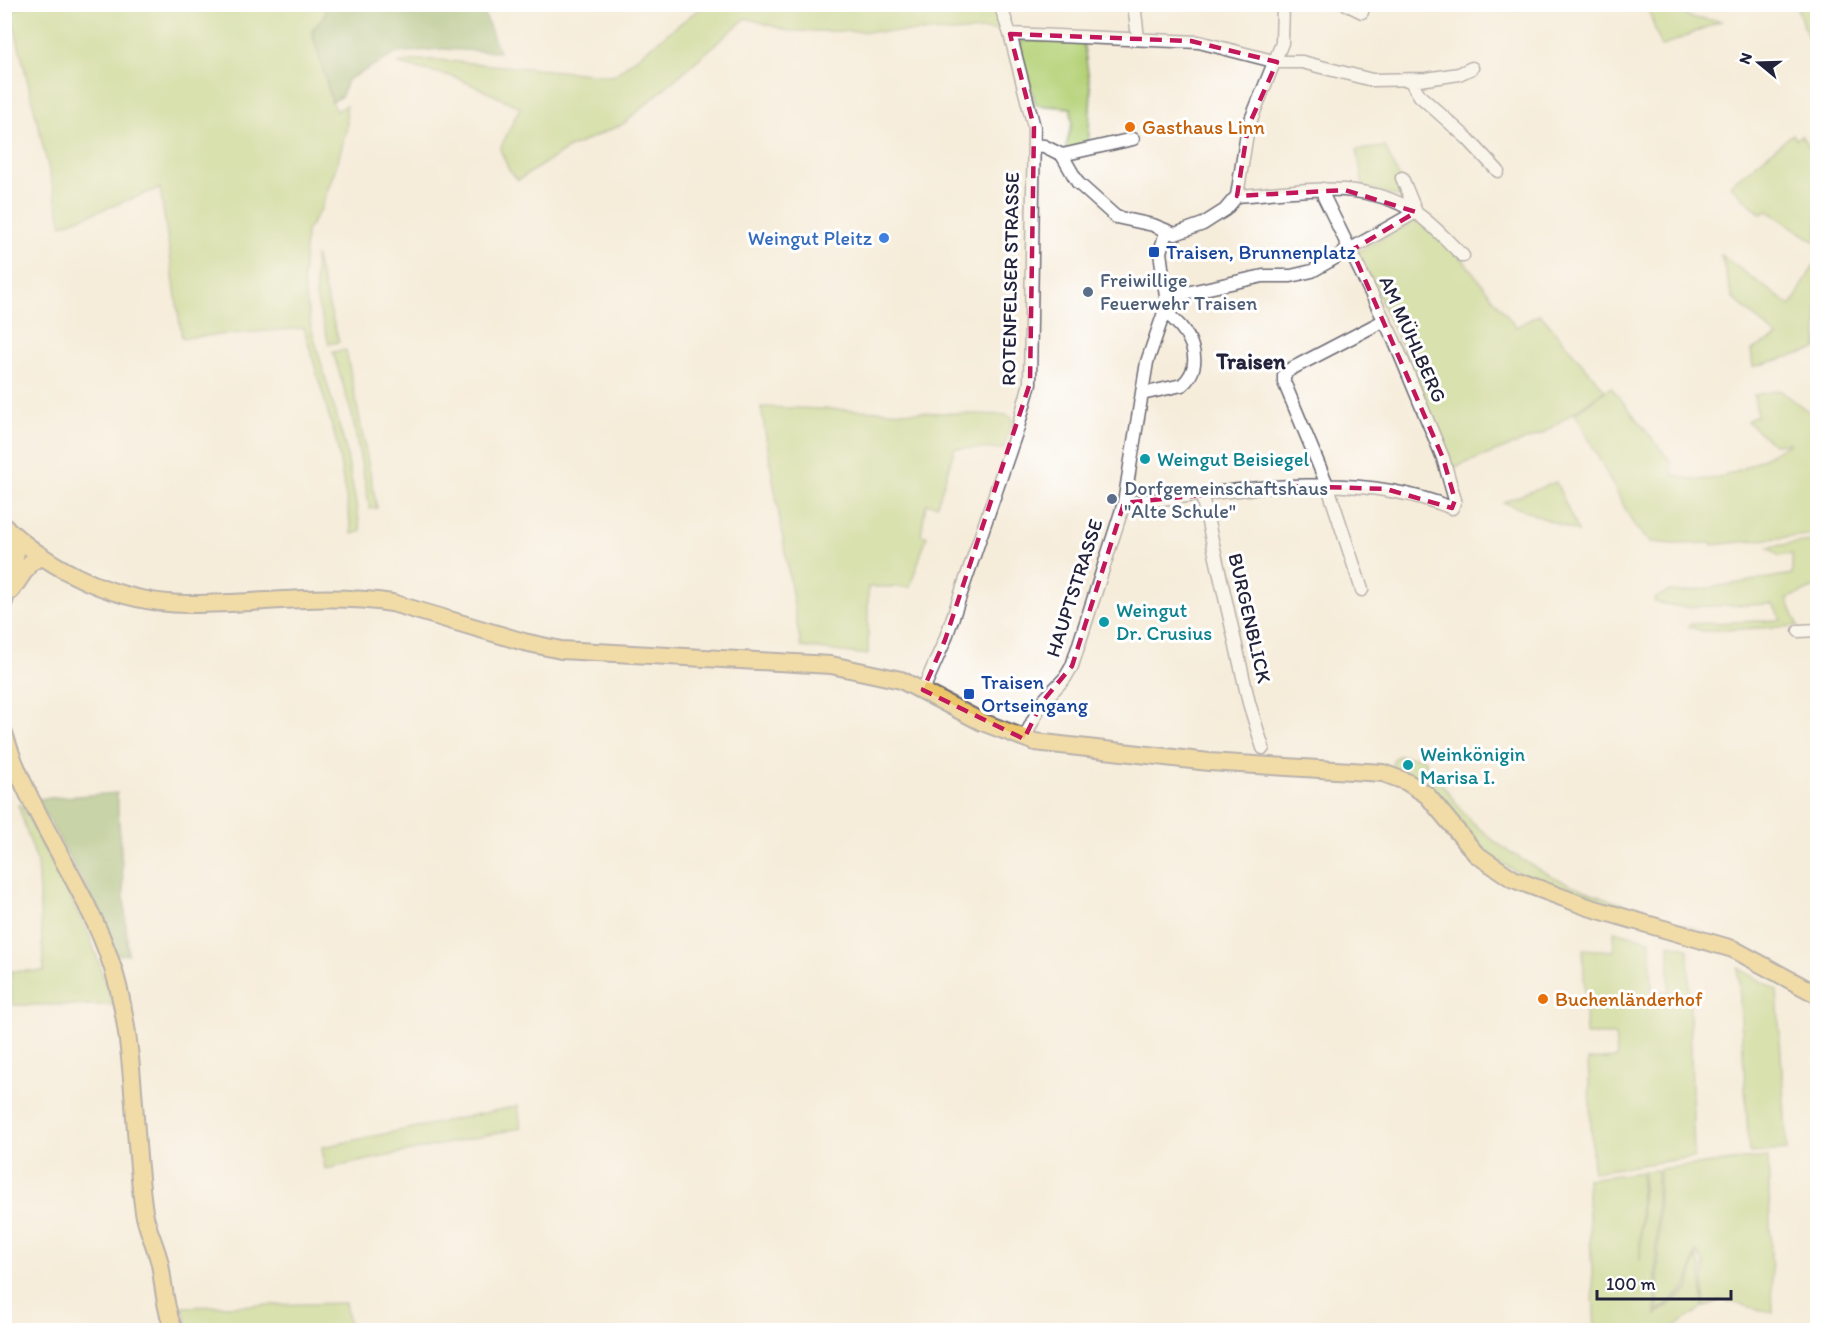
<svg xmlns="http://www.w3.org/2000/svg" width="1822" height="1335" font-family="Itim,sans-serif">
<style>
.green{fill:#b5d278;stroke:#6c7a5a;stroke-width:1.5}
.forest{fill:#90b468;stroke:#596b52;stroke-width:1.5}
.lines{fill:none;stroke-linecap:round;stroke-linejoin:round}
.minor-casing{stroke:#6c6973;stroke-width:15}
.major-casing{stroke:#6c6973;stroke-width:20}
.minor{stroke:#fff;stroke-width:12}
.major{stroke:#ecc669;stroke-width:16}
.marked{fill:none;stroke:#c2185b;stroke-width:4.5;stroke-dasharray:12 8;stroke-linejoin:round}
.food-dot{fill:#e8710a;stroke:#fff;stroke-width:2}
.shop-dot{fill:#3f7fe0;stroke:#fff;stroke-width:2}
.transit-dot{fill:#1a4fb4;stroke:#fff;stroke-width:2}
.service-dot{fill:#5c6f8a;stroke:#fff;stroke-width:2}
.culture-dot{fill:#0f9aa8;stroke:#fff;stroke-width:2}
.labels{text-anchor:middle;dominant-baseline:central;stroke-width:6;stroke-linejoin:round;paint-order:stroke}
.food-label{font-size:20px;fill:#c56008;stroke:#fff;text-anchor:start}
.shop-label{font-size:20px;fill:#366cbe;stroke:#fff;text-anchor:end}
.transit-label{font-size:20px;fill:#164399;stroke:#fff;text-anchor:start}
.street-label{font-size:20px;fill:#22223b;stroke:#fff}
.service-label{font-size:20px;fill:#4e5e75;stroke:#fff;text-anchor:start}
.culture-label{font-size:20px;fill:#0d838f;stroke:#fff;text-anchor:start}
.quarter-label{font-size:22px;font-weight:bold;fill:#22223b;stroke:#fff}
</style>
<rect width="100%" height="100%" fill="#fff"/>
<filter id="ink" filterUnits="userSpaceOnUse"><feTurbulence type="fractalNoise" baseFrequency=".0167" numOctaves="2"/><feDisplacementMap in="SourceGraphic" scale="12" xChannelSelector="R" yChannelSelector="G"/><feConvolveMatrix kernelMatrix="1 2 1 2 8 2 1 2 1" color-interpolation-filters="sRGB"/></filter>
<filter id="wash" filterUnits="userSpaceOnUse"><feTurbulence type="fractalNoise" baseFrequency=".008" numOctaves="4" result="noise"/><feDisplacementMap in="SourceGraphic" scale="24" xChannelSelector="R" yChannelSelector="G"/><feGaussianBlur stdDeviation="1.35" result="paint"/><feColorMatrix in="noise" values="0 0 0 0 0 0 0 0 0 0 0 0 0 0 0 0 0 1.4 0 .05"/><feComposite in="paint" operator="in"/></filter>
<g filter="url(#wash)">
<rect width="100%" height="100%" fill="#f6ecda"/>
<path class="green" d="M27 4 325 5V15L312 31 332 102 337 111 346 105 347 127 339 158 321 209 306 232 303 282 311 327 346 450 361 531 352 534 337 444 304 328 182 338 160 188 62 225 11 12Z
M704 5H996L1004 29 949 32 789 31 746 18 623 124 569 148 518 180 509 170 500 149 520 107 455 77 398 64 416 60H438L613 76Z
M1647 5H1667L1692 18 1721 21 1661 47Z
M1796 5H1817V62Z
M1021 40H1083L1091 92 1088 147 1065 151 1072 123 1071 108 1036 105 1020 50Z
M1793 134 1796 139 1801 135 1817 160V243L1768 211 1761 214 1730 185Z
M1385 147 1405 190 1398 197 1363 186 1357 150Z
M1413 222H1421L1460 256 1516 327 1540 314 1605 390 1542 434 1450 469 1399 341 1358 251Z
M315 255 339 342 329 344 316 298Z
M1721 255 1791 306 1817 259V349L1753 367 1751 350 1777 337 1732 297Z
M346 350 377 508 370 509 352 415 333 352Z
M1611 387 1671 462 1673 474C1716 492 1753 462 1791 443L1773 444 1747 421 1757 415 1754 395 1780 390 1817 418V534L1712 545 1711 543 1675 544 1650 542 1635 527 1575 413Z
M761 407 1007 415 1013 419 1003 449 955 448 937 505 926 504 921 535 927 536 910 587H868V655L801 647Z
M1556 482 1578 532 1503 502Z
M1817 540V586L1787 599 1798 626 1703 631 1689 627 1690 624 1781 620 1773 604 1682 607 1654 602 1655 598 1670 591 1684 592 1792 574V554L1779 556 1768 547Z
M1398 756 1423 758C1440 780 1459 811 1480 829 1540 883 1628 906 1704 931L1631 913 1529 879 1496 860 1476 842 1443 800 1427 787 1392 767 1393 760Z
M21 804 89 934 113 1005H12L11 971H44L37 862 18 805Z
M1614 931 1650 940 1652 992H1669V944L1688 948 1694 1157 1593 1172 1588 1060 1617 1058 1615 1035H1586L1583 949 1614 951Z
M1738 968 1777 990 1787 1150 1749 1153Z
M518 1106 521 1128 325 1169 322 1147Z
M1768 1157 1773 1313 1722 1300 1704 1307V1264L1696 1252 1687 1287 1658 1312 1659 1169Z
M1657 1170 1656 1315 1689 1289 1696 1257 1701 1268 1703 1307 1671 1330H1595L1587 1179 1641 1172 1640 1261 1643 1171Z
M345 1303 350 1330H190L182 1307Z"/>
<path class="forest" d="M325 5H481L499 52 441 49 397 53 347 80 342 96 332 102 312 31 325 15Z
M117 793 128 954 117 955 87 890 37 799Z"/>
</g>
<g filter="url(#ink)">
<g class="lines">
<g class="minor-casing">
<path id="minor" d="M1134 4 1138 38
M1346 4 1362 12
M1010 34 1199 42 1277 62H1302L1372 80 1426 79 1459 74 1472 68
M1410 80 1420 96 1468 139 1498 171
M1034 145 1044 146 1062 155 1078 183 1116 217 1153 225 1175 234 1203 224 1225 210 1237 196 1248 127 1282 43 1283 4
M1062 155 1133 139
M1402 178 1416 212
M1237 196C1295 192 1364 177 1416 213 1434 225 1448 242 1463 256
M1168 297 1263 276H1291L1312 271 1416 212
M1142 394 1182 385C1208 363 1188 327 1164 312
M1202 496 1249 703 1263 748
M1124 503C1232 493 1348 466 1452 508L1455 500 1443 458 1394 340 1324 197 1323 189
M1362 590 1328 487 1284 382V375L1289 370 1385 320
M1799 631 1818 630
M923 690 945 640 1018 427 1030 383 1034 127 1010 34 1000 4
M1024 739 1042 702 1065 678 1072 666 1124 503 1147 362 1167 304 1160 252 1166 232"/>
</g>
<g class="major-casing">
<path id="major" d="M4 526C53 572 119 603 186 604 255 605 322 592 392 603L524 642 561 650 831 665 901 680 982 722 1035 742 1209 762 1383 773 1407 782 1427 795 1476 854 1513 879 1588 907 1733 949 1818 995
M11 591 30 563 42 556
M4 602 19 540
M4 733C31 823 95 895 118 986 136 1059 133 1137 144 1212 147 1230 156 1246 160 1264 164 1287 165 1309 174 1330"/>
</g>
<use href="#minor" class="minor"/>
<use href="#major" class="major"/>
</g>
</g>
<path d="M0 0H1822V1335H0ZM1010 34 1191 41 1277 62 1248 127 1237 196 1345 190 1416 212 1352 250 1443 458 1455 500 1452 508 1386 489 1291 486 1124 503 1072 666 1042 702 1024 739 923 690 945 640 1030 383 1034 127Z" fill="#f6ecda" fill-opacity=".55" fill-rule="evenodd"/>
<path class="marked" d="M1010 34 1191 41 1277 62 1248 127 1237 196 1345 190 1416 212 1352 250 1443 458 1455 500 1452 508 1386 489 1291 486 1124 503 1072 666 1042 702 1024 739 923 690 945 640 1030 383 1034 127Z"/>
<g class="food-dot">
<circle cx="1130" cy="127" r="6"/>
<circle cx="1543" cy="999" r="6"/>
</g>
<circle class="shop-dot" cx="884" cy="238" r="6"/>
<g class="transit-dot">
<rect x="1148" y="246" width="12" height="12" rx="3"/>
<rect x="963" y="688" width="12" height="12" rx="3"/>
</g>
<g class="service-dot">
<circle cx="1088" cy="292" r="6"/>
<circle cx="1112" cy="499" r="6"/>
</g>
<g class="culture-dot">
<circle cx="1145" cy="459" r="6"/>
<circle cx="1104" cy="622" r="6"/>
<circle cx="1408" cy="765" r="6"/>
</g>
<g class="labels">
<g class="food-label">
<text x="1142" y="127">Gasthaus Linn</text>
<text x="1555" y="999">Buchenländerhof</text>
</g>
<g class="shop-label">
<text x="872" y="238">Weingut Pleitz</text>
</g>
<g class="transit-label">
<text x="1166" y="252">Traisen, Brunnenplatz</text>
<text x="981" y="682">Traisen<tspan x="981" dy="23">Ortseingang</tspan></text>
</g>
<g class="street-label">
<text transform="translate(1010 279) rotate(-89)">ROTENFELSER STRASSE</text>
<text transform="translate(1413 339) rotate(66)">AM MÜHLBERG</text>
<text transform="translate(1074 588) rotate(-72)">HAUPTSTRASSE</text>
<text transform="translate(1250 618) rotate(77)">BURGENBLICK</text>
</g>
<g class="service-label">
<text x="1100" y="280">Freiwillige<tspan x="1100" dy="23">Feuerwehr Traisen</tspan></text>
<text x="1124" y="488">Dorfgemeinschaftshaus<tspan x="1124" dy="23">"Alte Schule"</tspan></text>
</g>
<g class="culture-label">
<text x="1157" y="459">Weingut Beisiegel</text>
<text x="1116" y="610">Weingut<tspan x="1116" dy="23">Dr. Crusius</tspan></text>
<text x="1420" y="754">Weinkönigin<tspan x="1420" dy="23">Marisa I.</tspan></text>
</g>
<g class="quarter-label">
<text x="1251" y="361">Traisen</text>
</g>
</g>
<rect width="1822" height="1335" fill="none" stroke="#fff" stroke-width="24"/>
<g transform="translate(1759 63) rotate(289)" stroke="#ffffff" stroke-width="4.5" paint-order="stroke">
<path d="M0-4.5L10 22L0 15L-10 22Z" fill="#22223b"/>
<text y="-9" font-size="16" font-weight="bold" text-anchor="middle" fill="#22223b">N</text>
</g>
<path d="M1597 1290v9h134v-9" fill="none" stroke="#22223b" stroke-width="3"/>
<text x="1606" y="1290" font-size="18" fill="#22223b" stroke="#ffffff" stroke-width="4.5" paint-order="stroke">100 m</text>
</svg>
